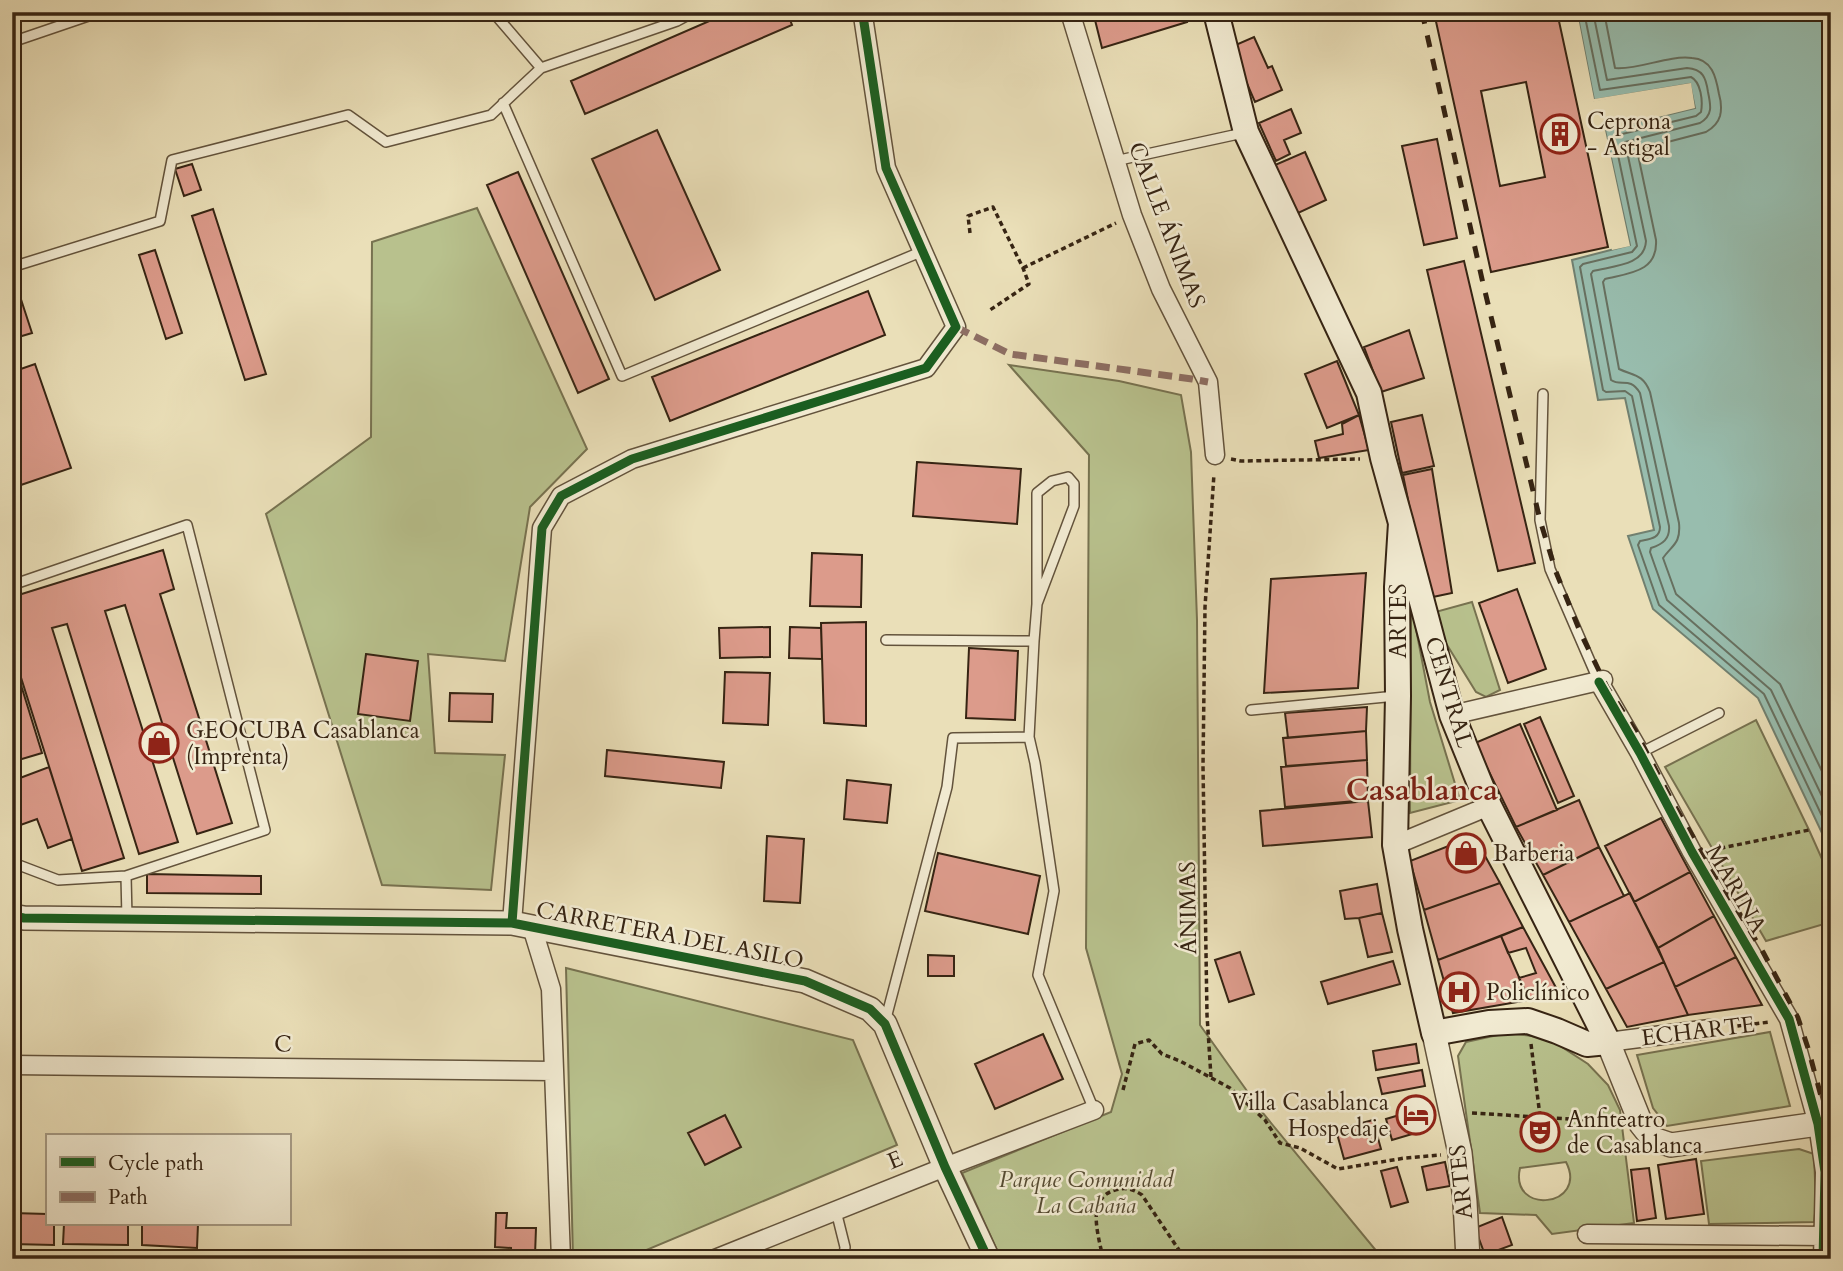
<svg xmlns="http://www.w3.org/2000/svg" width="1843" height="1271" font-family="Cardo,serif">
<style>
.green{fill:#b8c18d;stroke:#777250;stroke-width:2;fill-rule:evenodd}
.water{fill:#98bdae;stroke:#718070;stroke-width:2}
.pier{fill:#eadfb8}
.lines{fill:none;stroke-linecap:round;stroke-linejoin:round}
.shore{stroke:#677060;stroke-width:2}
.building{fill:#dc9b8b;stroke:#362413;stroke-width:2;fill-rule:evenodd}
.service-casing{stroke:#63533c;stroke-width:12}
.minor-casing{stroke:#63533c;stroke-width:21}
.tertiary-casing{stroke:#63533c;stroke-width:26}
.secondary-casing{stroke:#362413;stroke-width:28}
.path{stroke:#362413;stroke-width:3.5;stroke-dasharray:5 3.5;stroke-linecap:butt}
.service{stroke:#f1ead1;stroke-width:9}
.minor{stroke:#f1ead1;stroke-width:18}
.tertiary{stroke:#f1ead1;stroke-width:23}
.secondary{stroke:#f1ead1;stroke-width:24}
.rail{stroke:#362413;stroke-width:5;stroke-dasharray:12 12;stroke-linecap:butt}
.quiet{stroke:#8d6e63;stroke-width:7;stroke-dasharray:14 7;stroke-linecap:butt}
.cycleway-casing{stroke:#f1ead1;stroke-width:13}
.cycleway{stroke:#1b5e20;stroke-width:9}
.labels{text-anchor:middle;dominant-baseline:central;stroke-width:5;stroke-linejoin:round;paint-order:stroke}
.poi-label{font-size:23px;fill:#362413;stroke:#f1ead1;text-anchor:start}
.street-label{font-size:23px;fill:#362413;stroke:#f1ead1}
.park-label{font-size:23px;font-style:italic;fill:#564b32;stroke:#f1ead1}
.district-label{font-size:30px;font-weight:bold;fill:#7a1f14;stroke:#f1ead1}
</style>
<rect width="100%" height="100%" fill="#eadfb8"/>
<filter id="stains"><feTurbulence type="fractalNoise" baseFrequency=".00286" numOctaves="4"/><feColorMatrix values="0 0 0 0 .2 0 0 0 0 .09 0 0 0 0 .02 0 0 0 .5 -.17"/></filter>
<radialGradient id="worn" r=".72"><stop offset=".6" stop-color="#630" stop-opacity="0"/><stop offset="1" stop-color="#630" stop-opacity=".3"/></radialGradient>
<path class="green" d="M477 208 587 449 530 507 505 661 428 654 435 753 505 755 491 890 382 885 266 514 371 437 372 242Z
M1009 365 1119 381 1181 395 1191 452 1197 620 1200 1025 1262 1112 1383 1259H1001L962 1173 1111 1112 1122 1074 1086 948 1089 455Z
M1472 602 1500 690 1486 697 1476 692 1428 614Z
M1411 603 1430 702 1460 800 1410 813Z
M1756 720 1809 830 1831 879V922L1766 941 1665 767Z
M566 968 853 1040 897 1145 625 1259H573Z
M1770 1032 1790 1106 1667 1126 1653 1108 1637 1055Z
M1507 1033 1540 1037 1554 1042 1588 1064 1608 1085 1620 1110 1634 1223 1552 1234 1536 1215 1480 1213 1458 1056 1466 1042ZM1566 1162C1589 1207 1509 1216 1520 1168Z
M1799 1149 1814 1154 1816 1205 1814 1222 1709 1224 1701 1161Z"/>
<path class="water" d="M1577 12H1831V852L1758 698 1653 609 1628 536 1654 530 1625 398 1598 400 1572 260 1630 245 1605 130 1695 108 1690 84 1594 100Z"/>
<path class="pier" d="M1573 12H1577L1594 99 1691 83 1695 108 1605 130 1630 246 1612 250 1611 247 1626 243 1602 128 1691 106 1688 87 1591 102Z"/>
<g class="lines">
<path class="shore" d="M1584 12 1600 90 1691 77C1701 82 1703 101 1701 112L1696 116 1614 136 1637 246 1632 252 1583 264 1580 267 1603 390 1606 392 1625 391 1632 396 1660 527C1660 539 1649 539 1640 541L1638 545 1659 605 1764 694 1831 835
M1593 12 1607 80 1687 68C1703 69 1706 78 1708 92 1711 106 1713 115 1700 123L1625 142 1646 241C1645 266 1612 266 1593 271L1591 274 1611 380C1621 387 1630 376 1640 393L1669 526C1670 539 1663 544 1651 548L1650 552 1667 600 1771 690 1831 815
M1604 12 1615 68C1640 70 1667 55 1692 58 1712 59 1716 77 1719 94 1721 101 1722 108 1720 116 1718 123 1713 128 1706 132L1637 150 1656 240C1658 272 1629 273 1605 279L1603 282 1619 369C1634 376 1643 374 1650 392L1679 523C1681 544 1672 545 1663 558L1676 594 1780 684 1831 790"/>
</g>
<path class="building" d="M730 12H787L792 25 585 114 571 81Z
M1093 12H1184L1187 22 1102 48Z
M1457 12H1557L1608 247 1491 272 1435 17ZM1526 82 1545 177 1500 186 1481 91Z
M1254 37 1268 68 1272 66 1282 90 1255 102 1231 47Z
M1291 109 1301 133 1284 140 1290 154 1276 161 1259 123Z
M657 130 720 270 655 300 592 159Z
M1437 139 1457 238 1424 245 1402 146Z
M1305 152 1326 200 1296 214 1275 165Z
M192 164 201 190 184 196 175 169Z
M518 172 609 379 578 393 487 185Z
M213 209 266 374 245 380 192 216Z
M155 250 182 333 166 339 139 255Z
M1464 261 1535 563 1498 571 1427 270Z
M15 281 32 333 12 339V282Z
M868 291 885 335 670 421 652 377Z
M1409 330 1424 378 1381 392 1364 347Z
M1337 361 1359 415 1327 428 1305 374Z
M35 364 71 468 12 488V372Z
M1359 415 1369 450 1319 458 1315 441 1343 434 1342 424Z
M1422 415 1434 466 1402 473 1391 422Z
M917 462 1021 469 1017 524 913 516Z
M1432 469 1452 593 1428 598 1403 475Z
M163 550 174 589 160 594 232 823 197 834 125 605 105 611 178 842 139 854 67 624 52 628 124 858 82 871 12 649V597Z
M812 553 862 555 861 607 810 606Z
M1366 573 1358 688 1264 693 1271 579Z
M1517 589 1546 669 1508 683 1479 603Z
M866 622V726L824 723 821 623Z
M770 627V657L720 658 719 628Z
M790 627 821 628 822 659 789 658Z
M969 648 1018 651 1015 720 966 718Z
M366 654 418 661 410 721 358 714Z
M17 672 42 753 12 762V673Z
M725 672 770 673 768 725 723 723Z
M450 693 493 694 492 722 449 721Z
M1367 707 1366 731 1288 738 1285 713Z
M1540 717 1574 796 1558 803 1524 724Z
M1520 724 1557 810 1516 827 1475 743Z
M1366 731 1367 760 1286 766 1283 738Z
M607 750 724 762 721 788 605 776Z
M1367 760 1368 800 1285 807 1281 767Z
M49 767 72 839 48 848 37 819 15 827 12 820V781Z
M847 780 891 785 887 823 844 819Z
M1579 800 1599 847 1543 875 1516 827Z
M1368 801 1372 837 1263 846 1260 811Z
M1661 818 1690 872 1634 902 1605 846Z
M767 836 804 839 800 903 764 901Z
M1474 836 1500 883 1424 910 1410 861Z
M1599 847 1624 896 1569 922 1543 875Z
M938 853 1040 876 1028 934 925 911Z
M1690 872 1714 916 1658 948 1634 902Z
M147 874 261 876V894L147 893Z
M1500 883 1523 927 1438 960 1424 910Z
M1377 884 1382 913 1359 918 1345 919 1340 891Z
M1630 893 1664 962 1606 989 1569 922Z
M1382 913 1392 952 1368 957 1359 918Z
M1714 916 1736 957 1675 987 1658 948Z
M1523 927 1560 995 1529 1000 1519 978 1536 973 1526 948 1508 953 1501 936Z
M1501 936 1529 1000 1453 1013 1438 960Z
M1240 952 1254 994 1229 1002 1215 960Z
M928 955 954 956V976H928Z
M1736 957 1762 1005 1688 1015 1675 987Z
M1393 961 1400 984 1328 1004 1321 982Z
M1664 962 1688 1015 1627 1027 1606 989Z
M1043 1034 1063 1079 995 1109 975 1064Z
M1416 1044 1419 1063 1376 1070 1373 1051Z
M1422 1070 1425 1086 1382 1094 1378 1078Z
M1423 1108 1429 1129 1392 1140 1386 1119Z
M725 1115 741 1147 705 1165 688 1133Z
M1373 1120 1381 1149 1344 1159 1336 1130Z
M1696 1159 1704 1214 1666 1219 1658 1165Z
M1445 1162 1450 1186 1427 1190 1422 1167Z
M1397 1167 1408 1202 1391 1207 1381 1171Z
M1649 1168 1656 1218 1637 1221 1631 1170Z
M12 1213 47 1214V1224H54V1245L12 1244Z
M496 1213H507L506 1228H536L535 1255 511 1254V1248L495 1247Z
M1502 1217 1512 1245 1485 1255 1475 1228Z
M64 1224H128V1245L63 1244Z
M142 1224H198L197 1248 142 1245Z
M1672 1255 1713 1256V1259H1672Z"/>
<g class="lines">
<g class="service-casing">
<path id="service" d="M493 12 541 68
M12 42 100 12
M503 103 622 376 923 251
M1115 161 1243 133
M12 267 160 221 172 160 348 115 386 142 491 115 541 68 677 21 694 12
M1543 394 1540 520 1550 569 1599 682
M12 585 187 525 265 830 126 876 58 880 16 864 12 860
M1037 604 1074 506V484L1068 477 1052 481 1037 493V604L1034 641 1029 737 1035 763 1054 891 1038 975 1094 1110
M886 640 1034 641
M1251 710 1396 696
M1640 753 1719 713
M126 876 127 918
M885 1022 947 787 953 738 1029 737
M836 1211 845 1247 844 1259"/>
</g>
<g class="minor-casing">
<path id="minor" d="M1070 12 1132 215 1161 289 1208 382 1215 455
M1599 682 1640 753 1692 852 1789 1019 1818 1124 1825 1172 1823 1259
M1452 715 1603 680
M1395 845 1489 806
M512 923 542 528 561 496 632 459 926 368 956 327 886 168 863 16
M532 927 551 989 561 1259
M1608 1042 1710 1029
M12 1065 553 1071
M1587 1234 1824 1236
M715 1259 945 1167 1094 1110"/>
</g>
<g class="tertiary-casing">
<path id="tertiary" d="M12 916 24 918 512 923 805 981 870 1009 885 1024 945 1167 988 1259
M1434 1033 1460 1153 1465 1202 1468 1259
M1608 1042 1641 1124 1653 1139 1671 1145 1818 1124"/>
</g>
<g class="secondary-casing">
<path id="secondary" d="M1216 12 1246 132 1369 393 1383 458 1401 523 1397 587 1398 696 1395 845 1410 929 1434 1033 1489 1023 1528 1021 1557 1031 1587 1044 1608 1042 1489 806 1452 715 1401 523"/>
</g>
<path class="path" d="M970 233 968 216 993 207 1023 268 1029 284 990 310
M1023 268 1116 223
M1231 459 1241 461 1360 459
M1712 850 1809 830
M1729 1027 1770 1022
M1531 1044 1540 1116
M1211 1077 1207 1015 1203 766 1205 607 1214 474
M1123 1090 1135 1044 1149 1040 1162 1054 1180 1061 1230 1088 1265 1120 1280 1143 1300 1148 1338 1169 1405 1158 1441 1155
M1472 1113 1618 1122
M1103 1259C1099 1236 1085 1199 1115 1190 1126 1187 1133 1189 1142 1195L1185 1259"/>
<use href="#service" class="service"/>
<use href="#minor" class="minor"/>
<use href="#tertiary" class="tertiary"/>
<use href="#secondary" class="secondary"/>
<path class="rail" d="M1422 12 1482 279 1540 520 1556 572 1581 634 1607 687 1635 730 1673 803 1702 852 1763 952 1798 1018 1808 1048 1825 1111 1831 1153"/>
<path class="quiet" d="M956 327 1010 354 1192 379 1208 382"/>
<g class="cycleway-casing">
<path id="cycleway" d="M1599 682 1640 753 1692 852 1789 1019 1818 1124 1825 1172 1823 1259
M12 916 24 918 512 923 805 981 870 1009 885 1024 945 1167 988 1259
M512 923 542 528 561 496 632 459 926 368 956 327 886 168 863 16"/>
</g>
<use href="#cycleway" class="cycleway"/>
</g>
<defs>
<g id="building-ring" transform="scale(2.0125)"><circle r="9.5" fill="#f1ead1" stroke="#8f2418" stroke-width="1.5"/><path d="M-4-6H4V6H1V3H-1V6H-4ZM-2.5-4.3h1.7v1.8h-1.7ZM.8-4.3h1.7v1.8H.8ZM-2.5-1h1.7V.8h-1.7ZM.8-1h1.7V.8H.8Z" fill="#8f2418"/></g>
<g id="shop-ring" transform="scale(2.0125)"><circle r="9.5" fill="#f1ead1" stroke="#8f2418" stroke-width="1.5"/><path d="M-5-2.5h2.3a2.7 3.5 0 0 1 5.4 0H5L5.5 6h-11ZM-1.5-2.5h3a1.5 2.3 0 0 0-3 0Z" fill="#8f2418"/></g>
<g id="hospital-ring" transform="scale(2.0125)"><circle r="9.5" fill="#f1ead1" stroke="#8f2418" stroke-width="1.5"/><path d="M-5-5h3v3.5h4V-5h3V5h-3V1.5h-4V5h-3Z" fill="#8f2418"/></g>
<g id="hotel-ring" transform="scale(2.0125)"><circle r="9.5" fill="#f1ead1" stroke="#8f2418" stroke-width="1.5"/><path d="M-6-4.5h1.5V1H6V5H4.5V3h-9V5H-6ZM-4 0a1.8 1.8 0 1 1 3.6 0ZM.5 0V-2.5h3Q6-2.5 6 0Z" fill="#8f2418"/></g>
<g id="theatre-ring" transform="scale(2.0125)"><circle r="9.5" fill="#f1ead1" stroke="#8f2418" stroke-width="1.5"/><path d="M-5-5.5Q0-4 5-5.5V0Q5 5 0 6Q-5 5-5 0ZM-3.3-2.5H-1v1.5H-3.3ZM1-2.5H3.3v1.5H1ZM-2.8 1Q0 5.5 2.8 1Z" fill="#8f2418"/></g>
</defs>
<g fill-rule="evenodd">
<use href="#building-ring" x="1560" y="134"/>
<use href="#shop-ring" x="159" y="743"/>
<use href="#shop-ring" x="1466" y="853"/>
<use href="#hospital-ring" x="1459" y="992"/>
<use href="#hotel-ring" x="1416" y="1115"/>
<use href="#theatre-ring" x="1540" y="1132"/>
</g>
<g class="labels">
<g class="poi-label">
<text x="1587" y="121">Ceprona<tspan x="1587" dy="26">- Astigal</tspan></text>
<text x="186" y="730">GEOCUBA Casablanca<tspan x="186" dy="26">(Imprenta)</tspan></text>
<text x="1493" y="853">Barberia</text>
<text x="1486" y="992">Policlínico</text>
<text x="1389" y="1102" text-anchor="end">Villa Casablanca<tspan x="1389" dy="26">Hospedaje</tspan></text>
<text x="1567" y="1119">Anfiteatro<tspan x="1567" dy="26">de Casablanca</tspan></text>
</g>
<g class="street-label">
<text transform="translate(1167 225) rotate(69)">CALLE ÁNIMAS</text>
<text transform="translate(1398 621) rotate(-90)">ARTES</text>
<text transform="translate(1449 692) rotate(73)">CENTRAL</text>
<text transform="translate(1736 889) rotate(60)">MARINA</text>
<text transform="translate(1188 908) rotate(-91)">ÁNIMAS</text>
<text transform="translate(670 935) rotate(11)">CARRETERA DEL ASILO</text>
<text transform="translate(1698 1031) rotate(-7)">ECHARTE</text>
<text transform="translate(283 1044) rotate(1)">C</text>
<text transform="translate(895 1160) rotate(-22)">E</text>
<text transform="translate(1461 1182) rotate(-96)">ARTES</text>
</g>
<g class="park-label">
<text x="1086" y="1179">Parque Comunidad<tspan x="1086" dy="26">La Cabaña</tspan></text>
</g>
<g class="district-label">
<text x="1422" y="790">Casablanca</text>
</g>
</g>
<rect width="1843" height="1271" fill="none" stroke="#eadfb8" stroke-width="42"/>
<rect x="14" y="14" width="1815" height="1243" fill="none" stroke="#362413" stroke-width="3.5"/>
<rect x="21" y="21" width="1801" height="1229" fill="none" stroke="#362413" stroke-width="2"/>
<rect x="46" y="1134" width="245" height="91" fill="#f1ead1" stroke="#a69b85" stroke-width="2"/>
<rect x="60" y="1157" width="35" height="10" fill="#1b5e20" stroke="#a69b85" stroke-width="2"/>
<text x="108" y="1170" font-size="21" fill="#362413">Cycle path</text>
<rect x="60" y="1192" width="35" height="10" fill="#8d6e63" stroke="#a69b85" stroke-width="2"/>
<text x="108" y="1204" font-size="21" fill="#362413">Path</text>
<rect width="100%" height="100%" filter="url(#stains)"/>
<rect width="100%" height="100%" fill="url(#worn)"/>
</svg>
